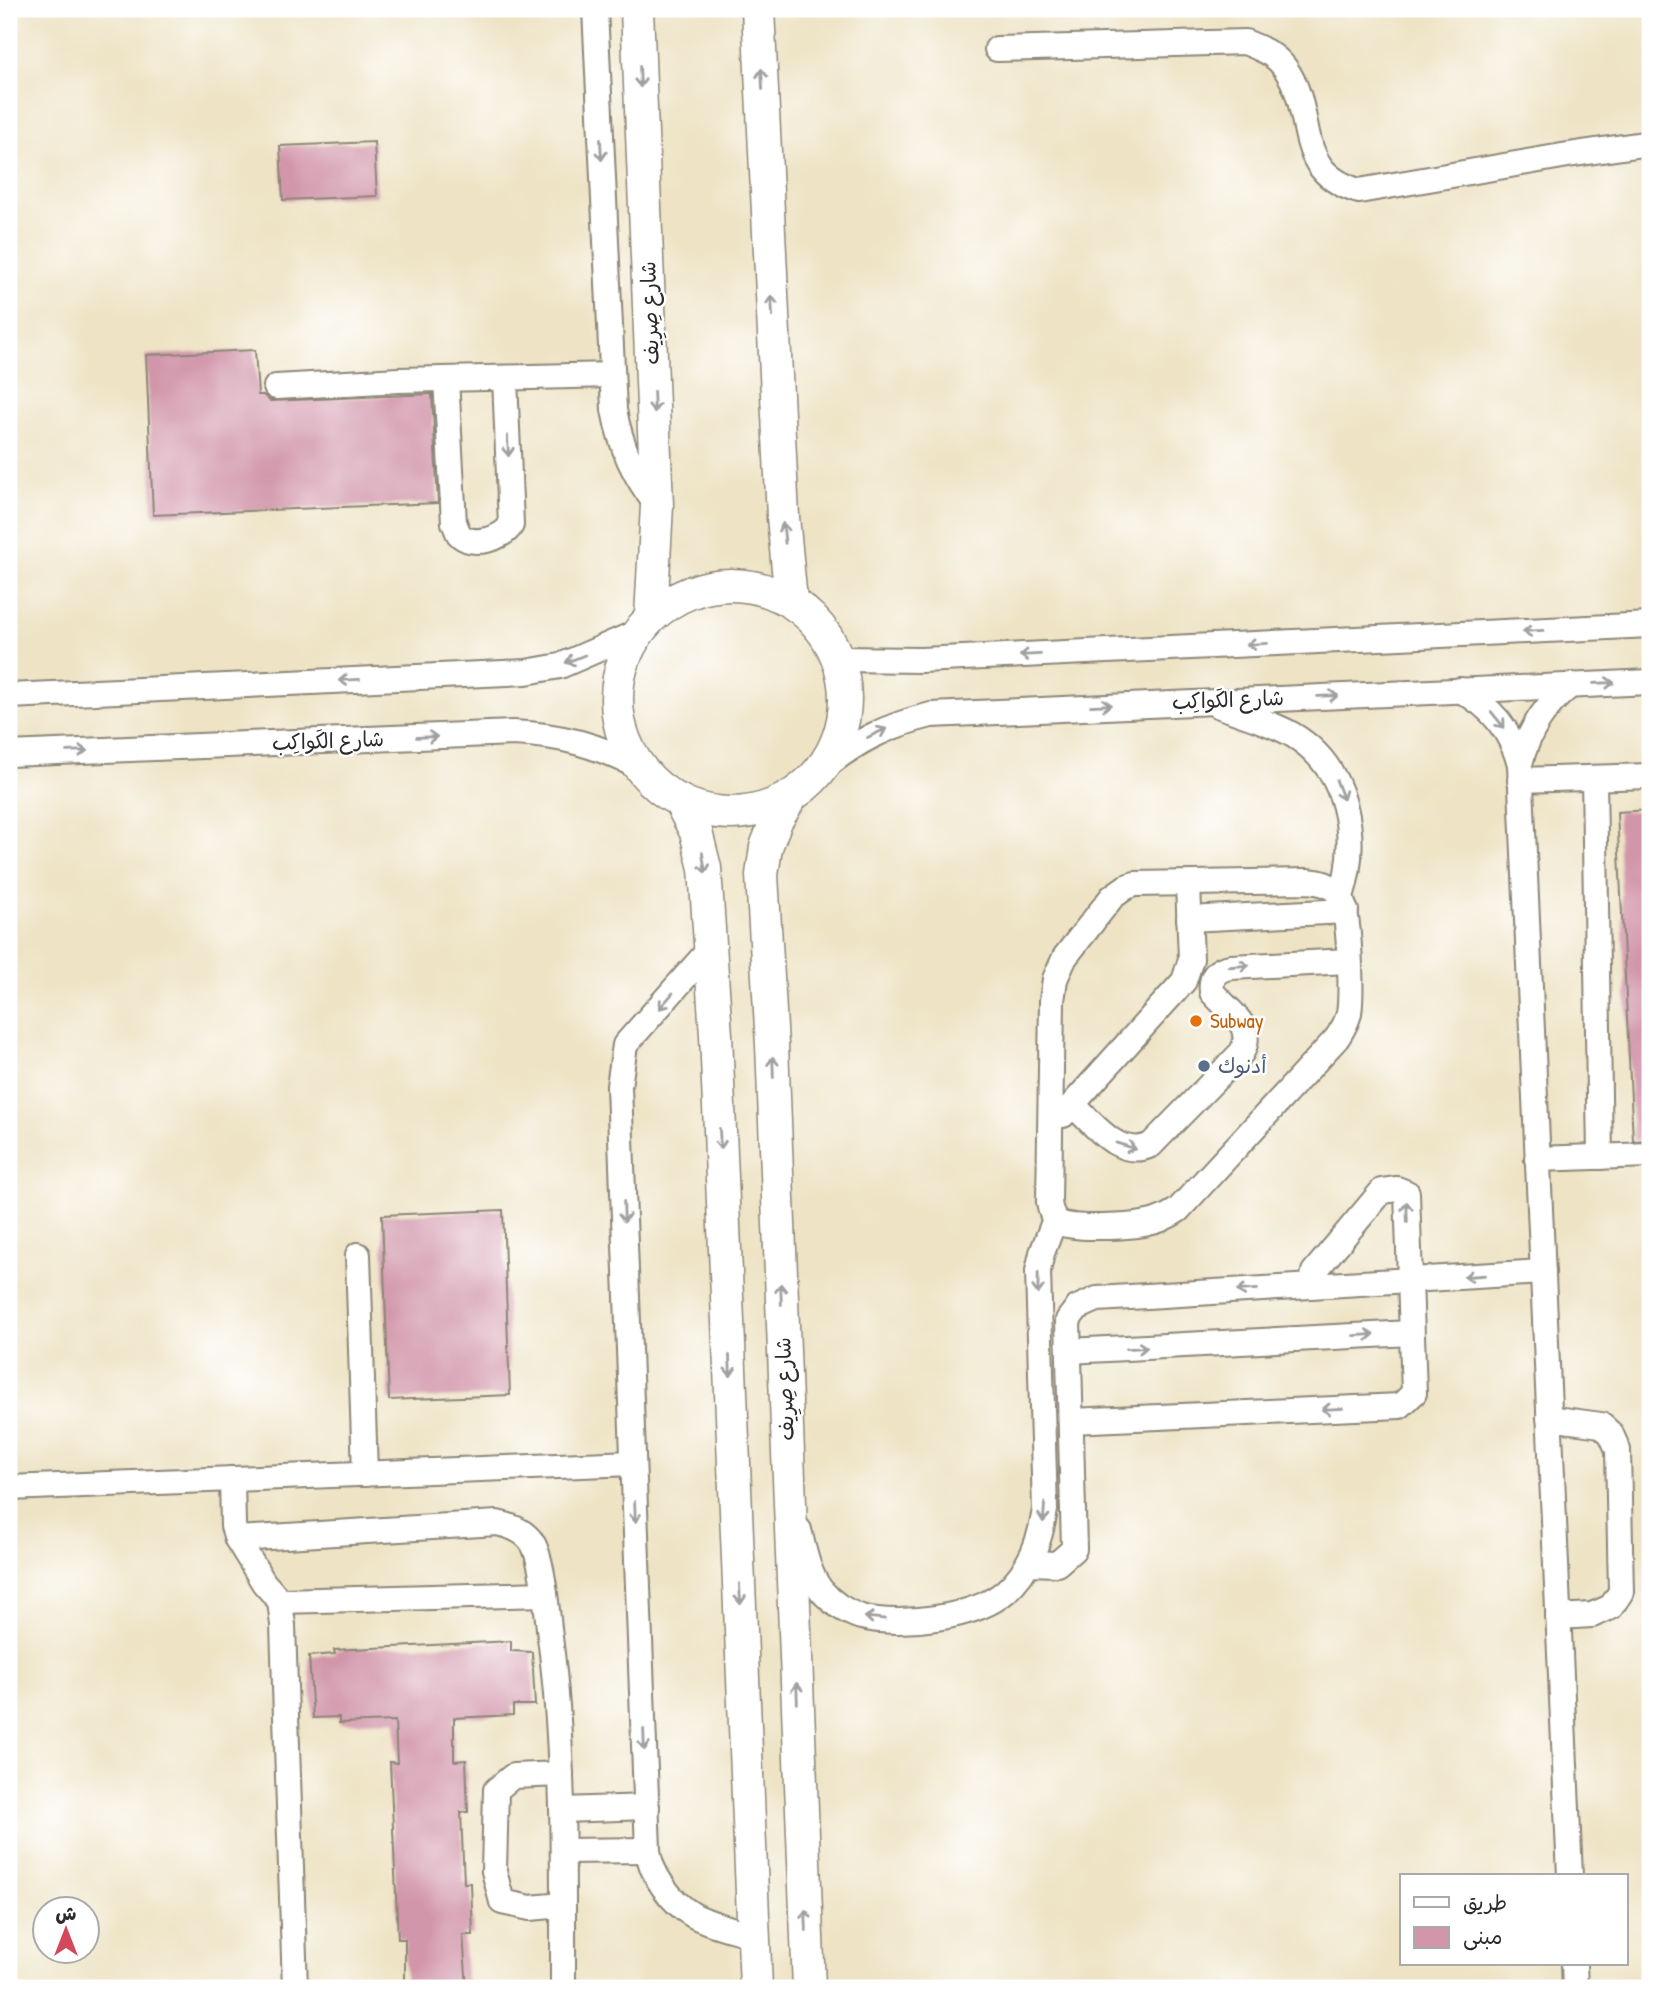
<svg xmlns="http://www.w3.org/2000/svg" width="1659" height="1997" font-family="'Patrick Hand','Playpen Sans Arabic',sans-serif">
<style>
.building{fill:#d296aa}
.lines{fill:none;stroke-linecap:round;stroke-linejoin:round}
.minor-casing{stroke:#8c8778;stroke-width:28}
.major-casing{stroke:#8c8778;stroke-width:35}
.minor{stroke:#fff;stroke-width:24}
.major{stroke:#fff;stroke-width:32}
.oneway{stroke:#a0a0a0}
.food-dot{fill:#e8710a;stroke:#fff;stroke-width:2.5}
.service-dot{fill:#5c6f8a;stroke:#fff;stroke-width:2.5}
.labels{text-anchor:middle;stroke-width:5;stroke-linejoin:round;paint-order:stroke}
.street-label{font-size:21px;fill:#2b2b2b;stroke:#fff}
.food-label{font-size:21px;fill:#c56008;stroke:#fff;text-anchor:start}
.service-label{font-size:21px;fill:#4e5e75;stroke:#fff;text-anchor:start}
</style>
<rect width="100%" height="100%" fill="#fff"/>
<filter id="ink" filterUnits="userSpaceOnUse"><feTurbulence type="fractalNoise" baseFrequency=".0143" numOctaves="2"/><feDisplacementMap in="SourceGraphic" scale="14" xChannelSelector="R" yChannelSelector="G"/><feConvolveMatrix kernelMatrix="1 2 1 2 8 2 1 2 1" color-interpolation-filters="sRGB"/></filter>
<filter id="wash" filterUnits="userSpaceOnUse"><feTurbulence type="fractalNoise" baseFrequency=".00686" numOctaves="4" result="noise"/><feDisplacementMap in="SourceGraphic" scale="28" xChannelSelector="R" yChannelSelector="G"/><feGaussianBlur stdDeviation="1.57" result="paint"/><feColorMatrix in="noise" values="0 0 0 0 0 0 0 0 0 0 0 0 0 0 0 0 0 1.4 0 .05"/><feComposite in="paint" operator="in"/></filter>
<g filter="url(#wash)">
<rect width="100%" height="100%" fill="#eee3c5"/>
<g id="blocks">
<g class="building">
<polygon points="374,142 377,196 283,200 280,146"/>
<polygon points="255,350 258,395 263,395 270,401 432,394 438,503 153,515 146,355"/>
<polygon points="1650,810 1650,1140 1633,1141 1617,812"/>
<polygon points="503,1210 510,1395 389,1400 382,1215"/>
<polygon points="511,1641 511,1651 532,1652 535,1705 513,1705 513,1715 454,1718 454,1761 466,1760 468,1812 461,1812 464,1883 471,1883 473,1935 463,1935 467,1988 405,1988 405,1939 398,1939 390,1762 397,1763 395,1721 339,1723 339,1717 313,1718 309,1656 335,1654 334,1650"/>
</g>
</g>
</g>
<g filter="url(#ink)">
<use href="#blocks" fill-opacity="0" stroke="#8c8778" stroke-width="2"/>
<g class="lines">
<defs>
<g id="minor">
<path d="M595 9 614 410C621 447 634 476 657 505"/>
<path d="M997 49 1245 42C1260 48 1275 54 1285 68 1318 114 1290 171 1359 191L1568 155 1650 143"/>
<path d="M446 379 454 523C456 526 457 531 459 534 471 548 503 539 511 525L505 378"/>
<polyline points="276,387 399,380 612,375"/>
<polyline points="839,659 921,660 1650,625"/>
<path d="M1460 690C1492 707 1510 730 1520 764L1570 1876"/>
<polyline points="9,696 526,672 560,666 638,632"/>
<path d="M1217 705C1241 714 1271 722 1293 735 1348 768 1360 838 1341 897"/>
<path d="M9 754 513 733C560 735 599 745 640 768"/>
<path d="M1520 764C1528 731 1544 706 1571 685"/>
<path d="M820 771C856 741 886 726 931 715L1650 682"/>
<polyline points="1594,778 1600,1157"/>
<polyline points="1520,780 1650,776"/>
<path d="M1307 881C1320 882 1332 884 1340 896 1350 910 1352 995 1349 1013 1347 1023 1342 1030 1337 1038L1178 1210C1169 1216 1159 1221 1148 1223 1131 1227 1071 1230 1058 1222 1052 1217 1050 1210 1049 1202L1052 1001 1055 979 1065 957 1112 897 1126 887 1135 884Z"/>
<polyline points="1189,919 1346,911"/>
<path d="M710 949 625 1045 619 1086 648 1850C650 1874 672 1903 693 1915 711 1925 736 1930 755 1936"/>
<path d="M1073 1105C1094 1124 1119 1160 1151 1145L1242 1052C1256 1025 1227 1010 1212 992 1210 977 1216 969 1231 967L1348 961"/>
<polyline points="1063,1115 1184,981 1191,959 1188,884"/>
<polyline points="1537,1159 1650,1155"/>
<polyline points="358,1255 365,1474"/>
<polyline points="1069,1351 1411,1333"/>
<polyline points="1549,1418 1601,1425 1611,1434 1618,1450 1621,1592 1611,1607 1592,1615 1558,1617"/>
<polyline points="1071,1421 1400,1406 1414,1393 1407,1193 1397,1189 1382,1191 1314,1272 1311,1286"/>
<polyline points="232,1479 233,1526 237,1539 264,1583 280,1601 283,1625 295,1988"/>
<polyline points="9,1488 633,1463"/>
<path d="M799 1530C804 1550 808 1573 821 1590 831 1602 846 1612 861 1617 900 1627 976 1618 1006 1591 1030 1569 1040 1541 1045 1510L1038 1271 1042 1253 1055 1219"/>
<path d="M237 1539 497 1523C512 1526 529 1533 535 1548 544 1570 547 1613 550 1637 565 1754 563 1871 563 1988"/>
<polyline points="1028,1563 1057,1564 1074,1549 1068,1320 1077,1308 1097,1299 1543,1272"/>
<polyline points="280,1601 545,1594"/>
<polyline points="561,1774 513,1776 496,1790 494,1871 502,1902 530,1908 563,1905"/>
<polyline points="563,1810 647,1807"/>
<polyline points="563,1851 648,1850"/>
<polyline points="1574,1964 1575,1988"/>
</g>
<g id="major">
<polyline points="637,9 657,505 651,617"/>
<polyline points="758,9 783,517 791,601"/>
<circle cx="731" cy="699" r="114"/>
<polyline points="791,797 776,821 766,847 762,875 772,1045 809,1988"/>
<polyline points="679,800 696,832 705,868 716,1035 756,1988"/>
</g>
</defs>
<use href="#minor" class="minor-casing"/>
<use href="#major" class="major-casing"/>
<use href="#minor" class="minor"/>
<use href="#major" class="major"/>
</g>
<defs><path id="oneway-shaft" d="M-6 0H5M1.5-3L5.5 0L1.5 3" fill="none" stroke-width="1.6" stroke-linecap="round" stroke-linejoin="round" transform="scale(1.75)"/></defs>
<g class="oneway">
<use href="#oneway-shaft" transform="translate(640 77) rotate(88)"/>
<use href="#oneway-shaft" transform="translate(762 79) rotate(-93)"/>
<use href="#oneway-shaft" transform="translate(601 150) rotate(87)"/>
<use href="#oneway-shaft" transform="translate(772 306) rotate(-93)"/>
<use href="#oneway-shaft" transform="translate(654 402) rotate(88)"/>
<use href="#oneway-shaft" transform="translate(508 446) rotate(87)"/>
<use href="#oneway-shaft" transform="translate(784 533) rotate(-96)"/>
<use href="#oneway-shaft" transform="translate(1533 631) rotate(177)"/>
<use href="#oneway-shaft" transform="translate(1257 644) rotate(177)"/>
<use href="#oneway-shaft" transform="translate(1030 655) rotate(177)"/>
<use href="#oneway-shaft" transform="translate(575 659) rotate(158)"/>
<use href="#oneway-shaft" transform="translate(349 680) rotate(177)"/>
<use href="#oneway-shaft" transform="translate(1604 683) rotate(-2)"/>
<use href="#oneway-shaft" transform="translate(1328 696) rotate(-2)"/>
<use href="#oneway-shaft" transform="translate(1101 705) rotate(-3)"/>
<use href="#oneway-shaft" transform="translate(1498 720) rotate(51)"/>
<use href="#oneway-shaft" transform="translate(877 733) rotate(-25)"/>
<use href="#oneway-shaft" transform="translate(427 737) rotate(-2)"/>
<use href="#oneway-shaft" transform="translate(77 751) rotate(-2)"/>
<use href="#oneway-shaft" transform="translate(1340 790) rotate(69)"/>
<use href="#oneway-shaft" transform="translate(704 863) rotate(81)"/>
<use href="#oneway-shaft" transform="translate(1239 966) rotate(-4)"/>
<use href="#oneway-shaft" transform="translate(666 1001) rotate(131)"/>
<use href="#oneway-shaft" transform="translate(773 1067) rotate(-92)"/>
<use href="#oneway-shaft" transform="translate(720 1139) rotate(87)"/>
<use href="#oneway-shaft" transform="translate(1126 1146) rotate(17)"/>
<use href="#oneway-shaft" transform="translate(624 1212) rotate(88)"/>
<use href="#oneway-shaft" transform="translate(1407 1212) rotate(-92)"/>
<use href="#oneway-shaft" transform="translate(1474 1276) rotate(176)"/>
<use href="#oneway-shaft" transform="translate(1038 1284) rotate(91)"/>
<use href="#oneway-shaft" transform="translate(1247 1290) rotate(177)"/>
<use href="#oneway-shaft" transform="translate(781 1294) rotate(-92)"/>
<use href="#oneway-shaft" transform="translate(1364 1335) rotate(-3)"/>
<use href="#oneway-shaft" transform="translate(1137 1348) rotate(-3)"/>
<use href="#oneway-shaft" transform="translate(730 1366) rotate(87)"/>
<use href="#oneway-shaft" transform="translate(1332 1409) rotate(177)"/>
<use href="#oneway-shaft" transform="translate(635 1512) rotate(88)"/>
<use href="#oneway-shaft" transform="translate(1044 1512) rotate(94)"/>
<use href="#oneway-shaft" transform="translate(740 1594) rotate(87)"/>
<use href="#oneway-shaft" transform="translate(875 1618) rotate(-174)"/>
<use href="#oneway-shaft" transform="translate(797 1693) rotate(-92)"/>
<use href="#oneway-shaft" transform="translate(644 1740) rotate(88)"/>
<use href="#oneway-shaft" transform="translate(806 1920) rotate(-92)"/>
</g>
</g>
<circle class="food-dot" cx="1196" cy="1021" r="7"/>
<circle class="service-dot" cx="1204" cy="1066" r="7"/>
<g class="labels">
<g class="street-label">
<text transform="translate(650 313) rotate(-92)" y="7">شارع صِرِيف</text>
<text transform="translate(1228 700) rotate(-2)" y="7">شارع الكَواكِب</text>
<text transform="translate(328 741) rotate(-2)" y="7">شارع الكَواكِب</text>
<text transform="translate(785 1389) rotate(-92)" y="7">شارع صِرِيف</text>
</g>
<g class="food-label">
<text x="1210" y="1028">Subway</text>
</g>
<g class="service-label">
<text x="1218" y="1073">أدنوك</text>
</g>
</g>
<rect width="1659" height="1997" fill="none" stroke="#fff" stroke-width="35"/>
<rect x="1400" y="1874" width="228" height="91" fill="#ffffff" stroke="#aaaaaa" stroke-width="2"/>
<rect x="1414" y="1897" width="35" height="10" fill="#ffffff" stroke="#aaaaaa" stroke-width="2"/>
<text x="1463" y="1910" font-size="21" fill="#2b2b2b">طريق</text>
<rect x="1414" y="1927" width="35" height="21" fill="#d296aa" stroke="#aaaaaa" stroke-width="2"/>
<text x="1463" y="1944" font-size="21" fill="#2b2b2b">مبنى</text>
<g transform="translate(66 1930)"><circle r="33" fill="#ffffff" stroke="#aaaaaa" stroke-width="2"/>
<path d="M0-5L12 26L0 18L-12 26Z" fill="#d1495b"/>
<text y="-10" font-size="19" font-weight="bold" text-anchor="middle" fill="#2b2b2b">ش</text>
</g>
</svg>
